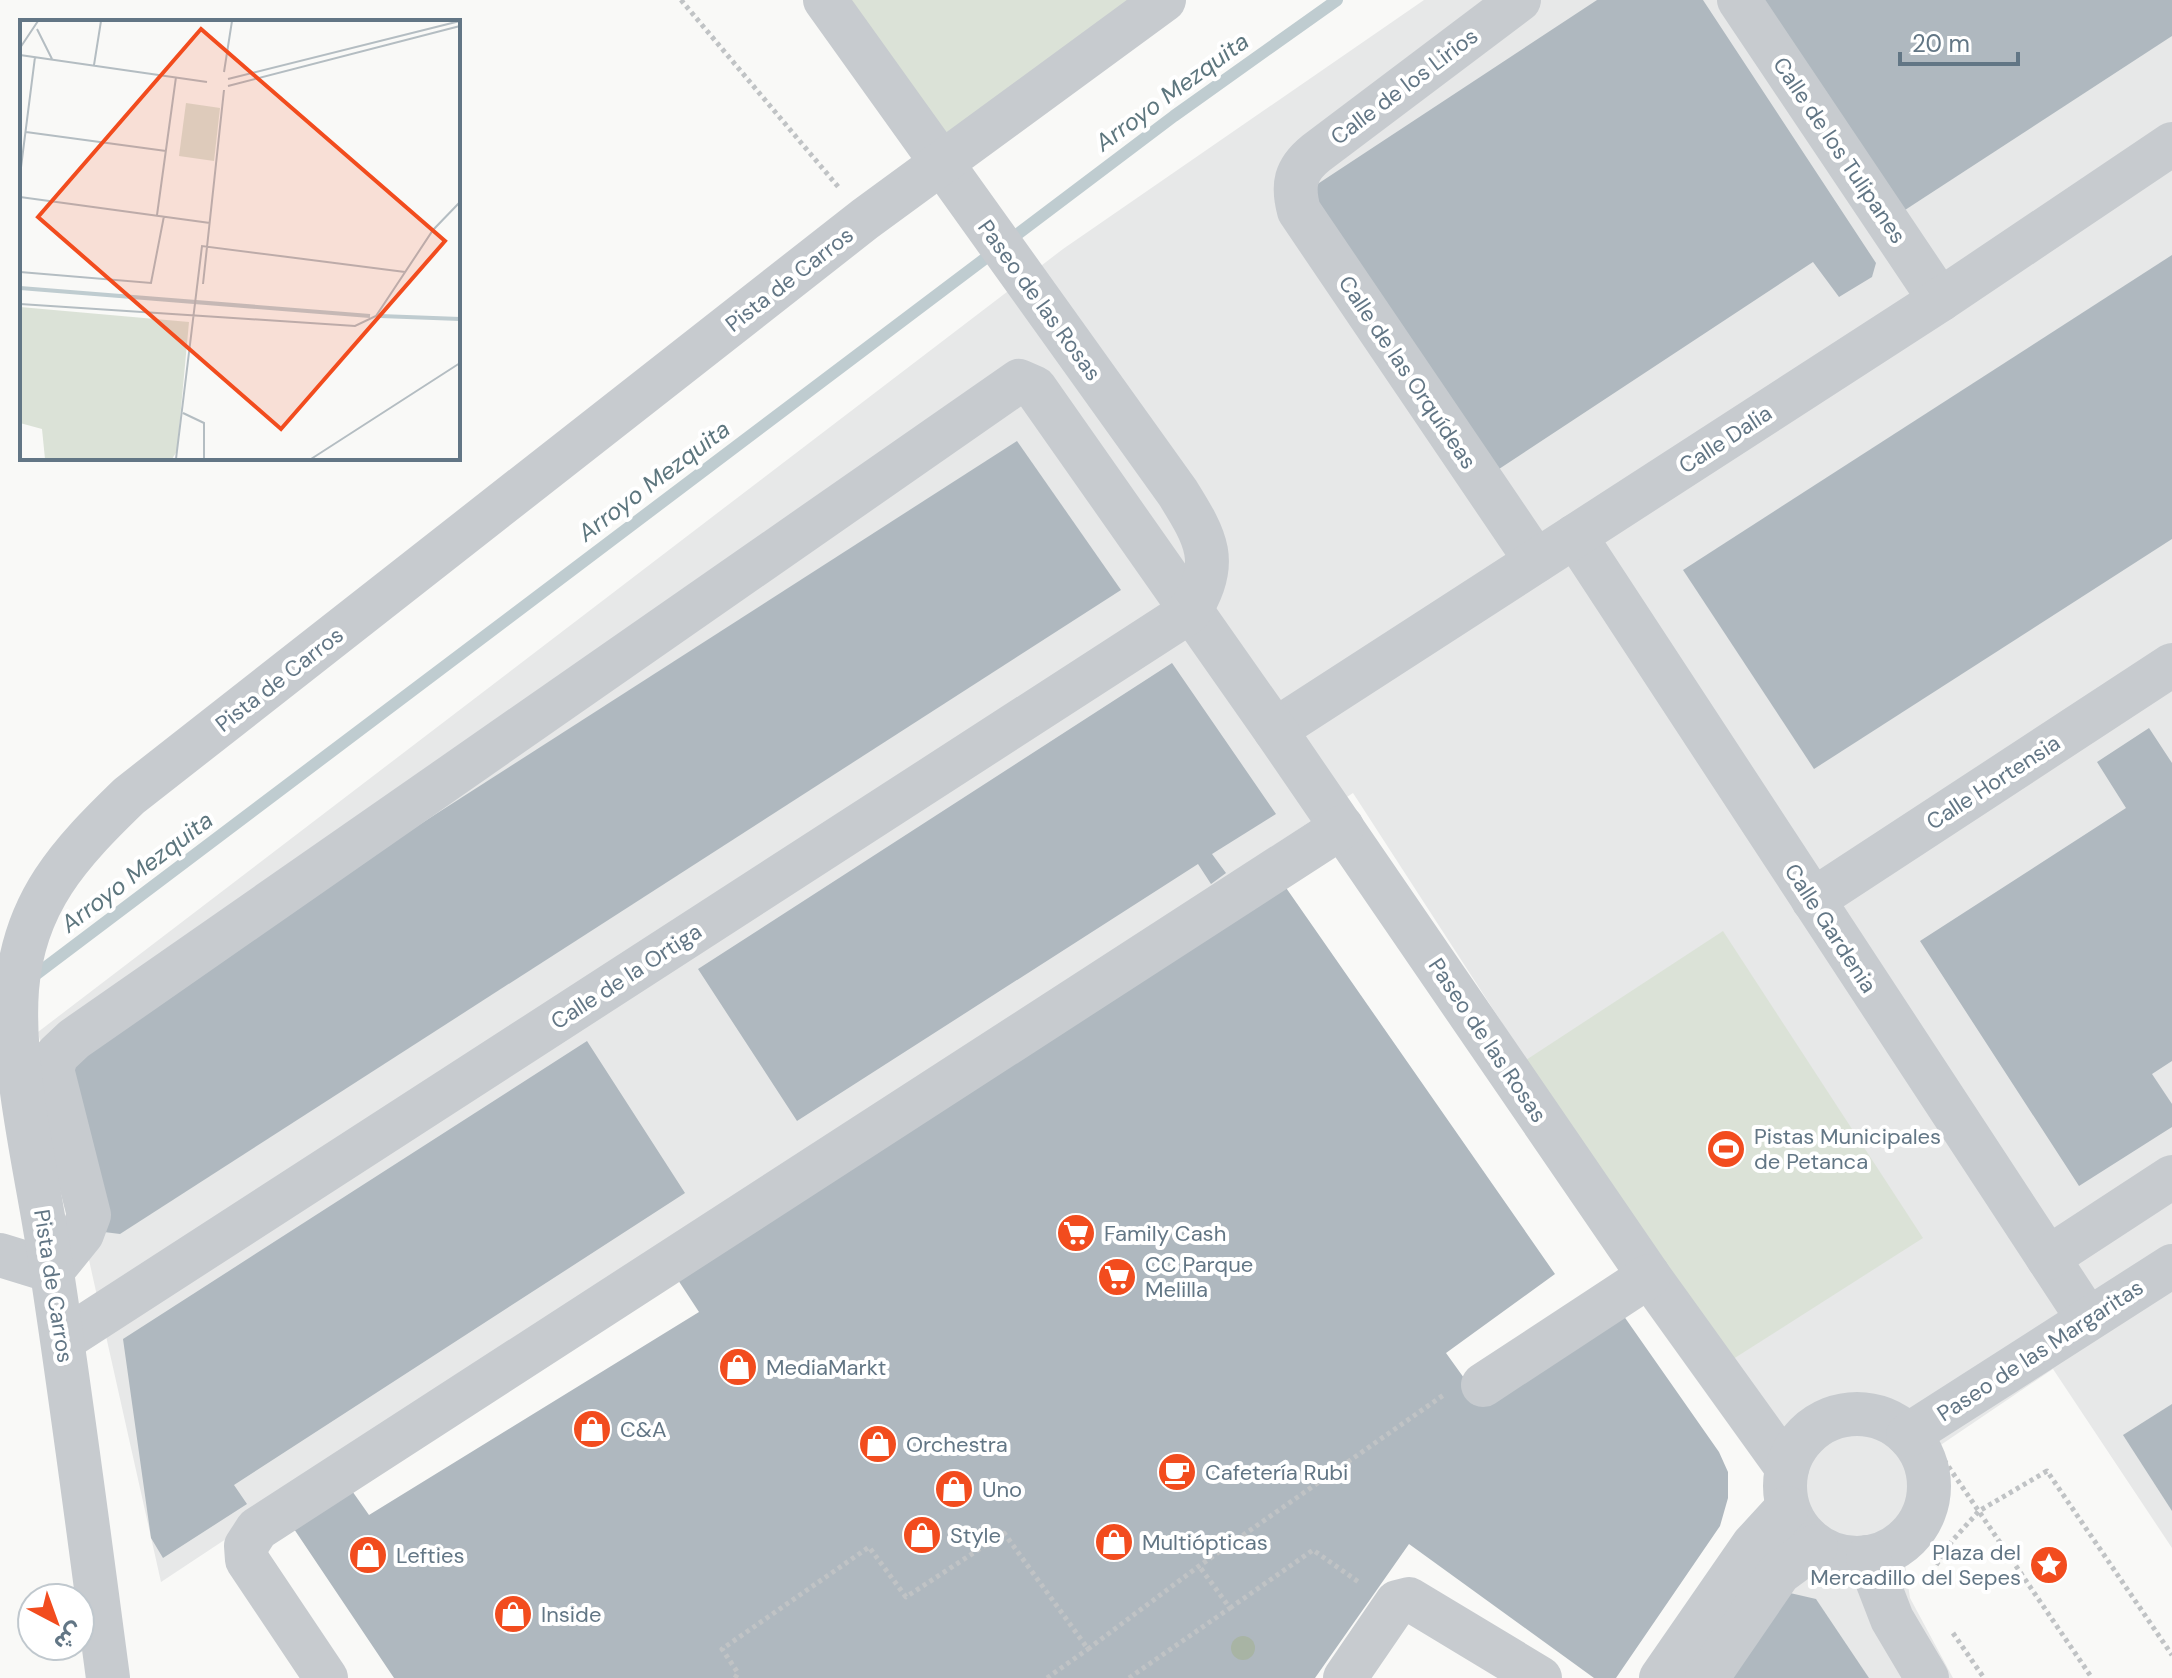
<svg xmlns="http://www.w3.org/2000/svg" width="2172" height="1678" font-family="'DM Sans','Noto Sans Arabic',sans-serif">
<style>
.built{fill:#e7e8e8}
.green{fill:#dbe2d7}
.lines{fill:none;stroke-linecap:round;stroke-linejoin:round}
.stream{stroke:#bfccd0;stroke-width:12}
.building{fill:#afb8bf}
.path{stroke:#c0c3c5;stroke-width:5;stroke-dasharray:4 4;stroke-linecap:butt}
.minor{stroke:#c7cbcf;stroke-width:44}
.tree{fill:#a8b4a4}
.labels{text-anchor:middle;stroke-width:8;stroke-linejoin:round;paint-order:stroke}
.street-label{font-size:22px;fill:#627685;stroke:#fff}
.poi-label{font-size:22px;fill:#627685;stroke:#fff;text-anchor:start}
.water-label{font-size:24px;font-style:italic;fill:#5d767e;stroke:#fff}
.inset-river{fill:none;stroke:#bfccd0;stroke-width:4}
.inset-road{fill:none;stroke:#b4bdc2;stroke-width:2}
.view{fill:#f24c1e;fill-opacity:0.15;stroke:#f24c1e;stroke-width:4}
.inset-edge{fill:none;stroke:#627685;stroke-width:4}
</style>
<rect width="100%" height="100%" fill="#f9f9f7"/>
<polygon class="built" points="1424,0 2172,0 2172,1548 2053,1369 1920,1459 1924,1500 1905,1564 1910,1598 1953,1678 1717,1678 1796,1460 1526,1060 1353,793 161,1582 38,1032 1063,249"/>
<g class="green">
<polygon points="841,0 1135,0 939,138"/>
<polygon points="1723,931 1923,1238 1730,1361 1526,1060"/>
</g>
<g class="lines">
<polyline class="stream" points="30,979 1174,116 1337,0"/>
</g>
<g class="building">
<polygon points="1597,0 1703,0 1876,263 1872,277 1839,297 1813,262 1496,471 1310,189"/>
<polygon points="1764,0 2172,0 2172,36 1905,210"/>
<polygon points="2172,255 2172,539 1814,769 1683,570"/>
<polygon points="1017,441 1121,590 120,1234 104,1232 70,1049"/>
<polygon points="1172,663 1276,814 1212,854 1226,873 1211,884 1198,864 797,1121 698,969"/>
<polygon points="2149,728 2172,763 2172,1061 2152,1074 2172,1104 2172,1127 2079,1186 1920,941 2126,808 2097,762"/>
<polygon points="1282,882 1555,1274 1446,1353 1482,1403 1621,1312 1719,1452 1728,1472 1728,1498 1720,1526 1616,1678 1594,1678 1409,1544 1315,1678 394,1678 292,1526 350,1488 369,1515 699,1312 678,1280"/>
<polygon points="587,1041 685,1193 234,1485 247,1504 163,1558 151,1538 123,1339"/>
<polygon points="2172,1404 2172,1511 2123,1435"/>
<polygon points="1790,1593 1816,1599 1869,1678 1730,1678"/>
</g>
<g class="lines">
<g class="path">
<polyline points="681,0 840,189"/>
<polyline points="1944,1460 2092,1678"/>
<polyline points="1923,1585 1952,1541 1979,1511 2047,1471 2172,1655"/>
<polyline points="1230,1608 1313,1550 1360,1583"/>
<polyline points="1953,1633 1984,1678"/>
<polyline points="735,1678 738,1673 722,1649 869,1547 906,1597 1004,1533 1088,1649 1199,1566 1445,1394"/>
<polyline points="1047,1678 1088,1649"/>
<polyline points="1129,1678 1230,1608 1199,1566"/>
</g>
<g class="minor">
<path d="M1519 0 1316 153C1295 170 1292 185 1299 211L1536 561"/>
<polyline points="1739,0 1940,300"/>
<polyline points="1575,536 2088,1319"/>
<polyline points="1275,730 1940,300 2172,144"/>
<polyline points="1813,900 2172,665"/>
<polyline points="0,1255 52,1271 82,1234 89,1215 52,1069 57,1055 74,1039 1019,381 1035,388 1275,730 1649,1276 1787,1468"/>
<polyline points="2048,1258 2172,1177"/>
<path d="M63 1340 1189 612C1221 563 1206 538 1178 493L825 0"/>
<polyline points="1483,1385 1649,1276"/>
<circle cx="1857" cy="1486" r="72"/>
<polyline points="1908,1435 2172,1266"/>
<polyline points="1868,1557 1892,1619 1927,1678"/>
<path d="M108 1678C89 1536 71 1394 49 1253 37 1172 11 1070 17 989 24 902 70 853 129 796L865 219 1164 0"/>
<polyline points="326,1678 247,1560 246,1546 257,1529 1342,827"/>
<polyline points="1345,1678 1397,1602 1409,1599 1540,1678"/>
<polyline points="1661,1678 1753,1545 1787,1508"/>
<polyline points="1707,1678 1779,1573 1816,1546"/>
</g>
</g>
<circle class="tree" cx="1243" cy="1648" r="12"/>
<defs>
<symbol id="stadium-disc" viewBox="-11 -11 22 22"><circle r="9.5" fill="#f24c1e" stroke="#fff"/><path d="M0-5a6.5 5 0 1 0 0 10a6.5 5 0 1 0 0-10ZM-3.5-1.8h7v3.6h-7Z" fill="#fff"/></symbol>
<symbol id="supermarket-disc" viewBox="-11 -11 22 22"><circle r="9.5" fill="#f24c1e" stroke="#fff"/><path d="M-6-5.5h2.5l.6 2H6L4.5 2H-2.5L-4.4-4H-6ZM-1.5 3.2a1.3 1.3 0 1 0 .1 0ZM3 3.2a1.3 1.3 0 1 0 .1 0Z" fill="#fff"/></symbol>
<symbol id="shop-disc" viewBox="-11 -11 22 22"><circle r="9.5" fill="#f24c1e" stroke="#fff"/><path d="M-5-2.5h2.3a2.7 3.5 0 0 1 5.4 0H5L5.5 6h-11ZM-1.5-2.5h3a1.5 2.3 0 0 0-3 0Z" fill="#fff"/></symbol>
<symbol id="cafe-disc" viewBox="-11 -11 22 22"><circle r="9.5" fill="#f24c1e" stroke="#fff"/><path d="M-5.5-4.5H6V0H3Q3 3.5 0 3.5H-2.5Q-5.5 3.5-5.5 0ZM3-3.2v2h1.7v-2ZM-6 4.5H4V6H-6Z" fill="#fff"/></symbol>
<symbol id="sight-disc" viewBox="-11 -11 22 22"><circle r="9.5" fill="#f24c1e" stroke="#fff"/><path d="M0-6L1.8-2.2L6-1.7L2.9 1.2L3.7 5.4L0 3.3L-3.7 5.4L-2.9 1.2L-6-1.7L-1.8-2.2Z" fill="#fff"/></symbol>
</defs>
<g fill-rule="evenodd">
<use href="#stadium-disc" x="1704" y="1127" width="44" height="44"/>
<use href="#supermarket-disc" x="1054" y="1211" width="44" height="44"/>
<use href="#supermarket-disc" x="1095" y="1255" width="44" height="44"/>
<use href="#shop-disc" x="716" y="1345" width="44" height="44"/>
<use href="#shop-disc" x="570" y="1407" width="44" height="44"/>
<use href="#shop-disc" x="856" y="1422" width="44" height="44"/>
<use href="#cafe-disc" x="1155" y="1450" width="44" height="44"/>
<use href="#shop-disc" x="932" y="1467" width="44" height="44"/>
<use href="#shop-disc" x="900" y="1513" width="44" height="44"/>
<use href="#shop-disc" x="1092" y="1520" width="44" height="44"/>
<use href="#shop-disc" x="346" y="1533" width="44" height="44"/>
<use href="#sight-disc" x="2027" y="1543" width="44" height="44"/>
<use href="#shop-disc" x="491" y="1592" width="44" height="44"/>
</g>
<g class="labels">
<g class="street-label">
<text transform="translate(1404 86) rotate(-37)" y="8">Calle de los Lirios</text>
<text transform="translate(1840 150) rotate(56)" y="8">Calle de los Tulipanes</text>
<text transform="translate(789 279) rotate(-38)" y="8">Pista de Carros</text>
<text transform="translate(1040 300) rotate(54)" y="8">Paseo de las Rosas</text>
<text transform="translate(1408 372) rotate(56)" y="8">Calle de las Orquídeas</text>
<text transform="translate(1725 439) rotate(-33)" y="8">Calle Dalia</text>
<text transform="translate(279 679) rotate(-38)" y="8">Pista de Carros</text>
<text transform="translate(1993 782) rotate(-33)" y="8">Calle Hortensia</text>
<text transform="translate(1831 928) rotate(57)" y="8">Calle Gardenia</text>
<text transform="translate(626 976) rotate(-33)" y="8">Calle de la Ortiga</text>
<text transform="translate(1488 1040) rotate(56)" y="8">Paseo de las Rosas</text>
<text transform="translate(54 1286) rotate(81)" y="8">Pista de Carros</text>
<text transform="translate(2040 1350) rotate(-33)" y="8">Paseo de las Margaritas</text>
</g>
<g class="poi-label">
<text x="1754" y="1144">Pistas Municipales<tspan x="1754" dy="25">de Petanca</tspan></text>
<text x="1104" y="1241">Family Cash</text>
<text x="1145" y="1272">CC Parque<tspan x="1145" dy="25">Melilla</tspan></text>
<text x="766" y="1375">MediaMarkt</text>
<text x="620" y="1437">C&amp;A</text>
<text x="906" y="1452">Orchestra</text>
<text x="1205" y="1480">Cafetería Rubi</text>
<text x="982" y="1497">Uno</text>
<text x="950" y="1543">Style</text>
<text x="1142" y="1550">Multiópticas</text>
<text x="2021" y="1560" text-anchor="end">Plaza del<tspan x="2021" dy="25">Mercadillo del Sepes</tspan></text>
<text x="396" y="1563">Lefties</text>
<text x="541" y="1622">Inside</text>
</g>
<g class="water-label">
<text transform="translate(1172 92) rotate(-36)" y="8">Arroyo Mezquita</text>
<text transform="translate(654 481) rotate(-37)" y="8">Arroyo Mezquita</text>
<text transform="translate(137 872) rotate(-37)" y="8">Arroyo Mezquita</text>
</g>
</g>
<g transform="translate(20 20)">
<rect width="440" height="440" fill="#f9f9f7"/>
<path d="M166 83 200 88 194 141 159 136ZM0 287 169 302 157 431 152 439H25L22 409 0 403Z" fill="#dbe2d7"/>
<path class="inset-river" d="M0 268 350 296M360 296 440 299"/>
<path class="inset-road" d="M17 9 32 39M0 28 18 1M0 35 187 62M74 45 81 1M204 52 212 1M208 59 440 1M208 66 440 6M6 112 146 131M0 155 15 37M0 177 190 203M137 195 156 57M0 252 131 263 144 196M183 264 204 70M0 284 335 306 356 296 413 210 440 182M163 393 184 403V439M156 439 182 226 385 252M291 439 440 343"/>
<path class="view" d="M181 9 425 221 261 409 18 197Z"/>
<rect width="440" height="440" class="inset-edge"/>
</g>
<g transform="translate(56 1622) rotate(139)"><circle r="38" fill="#ffffff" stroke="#c0c8ce" stroke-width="2"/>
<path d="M0-6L14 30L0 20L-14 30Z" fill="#f24c1e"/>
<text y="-12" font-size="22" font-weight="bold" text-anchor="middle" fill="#627685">ش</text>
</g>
<path d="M1900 52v12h118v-12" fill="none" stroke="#627685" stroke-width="4"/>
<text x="1912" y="52" font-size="24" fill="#627685" stroke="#ffffff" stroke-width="6" paint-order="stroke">20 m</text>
</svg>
